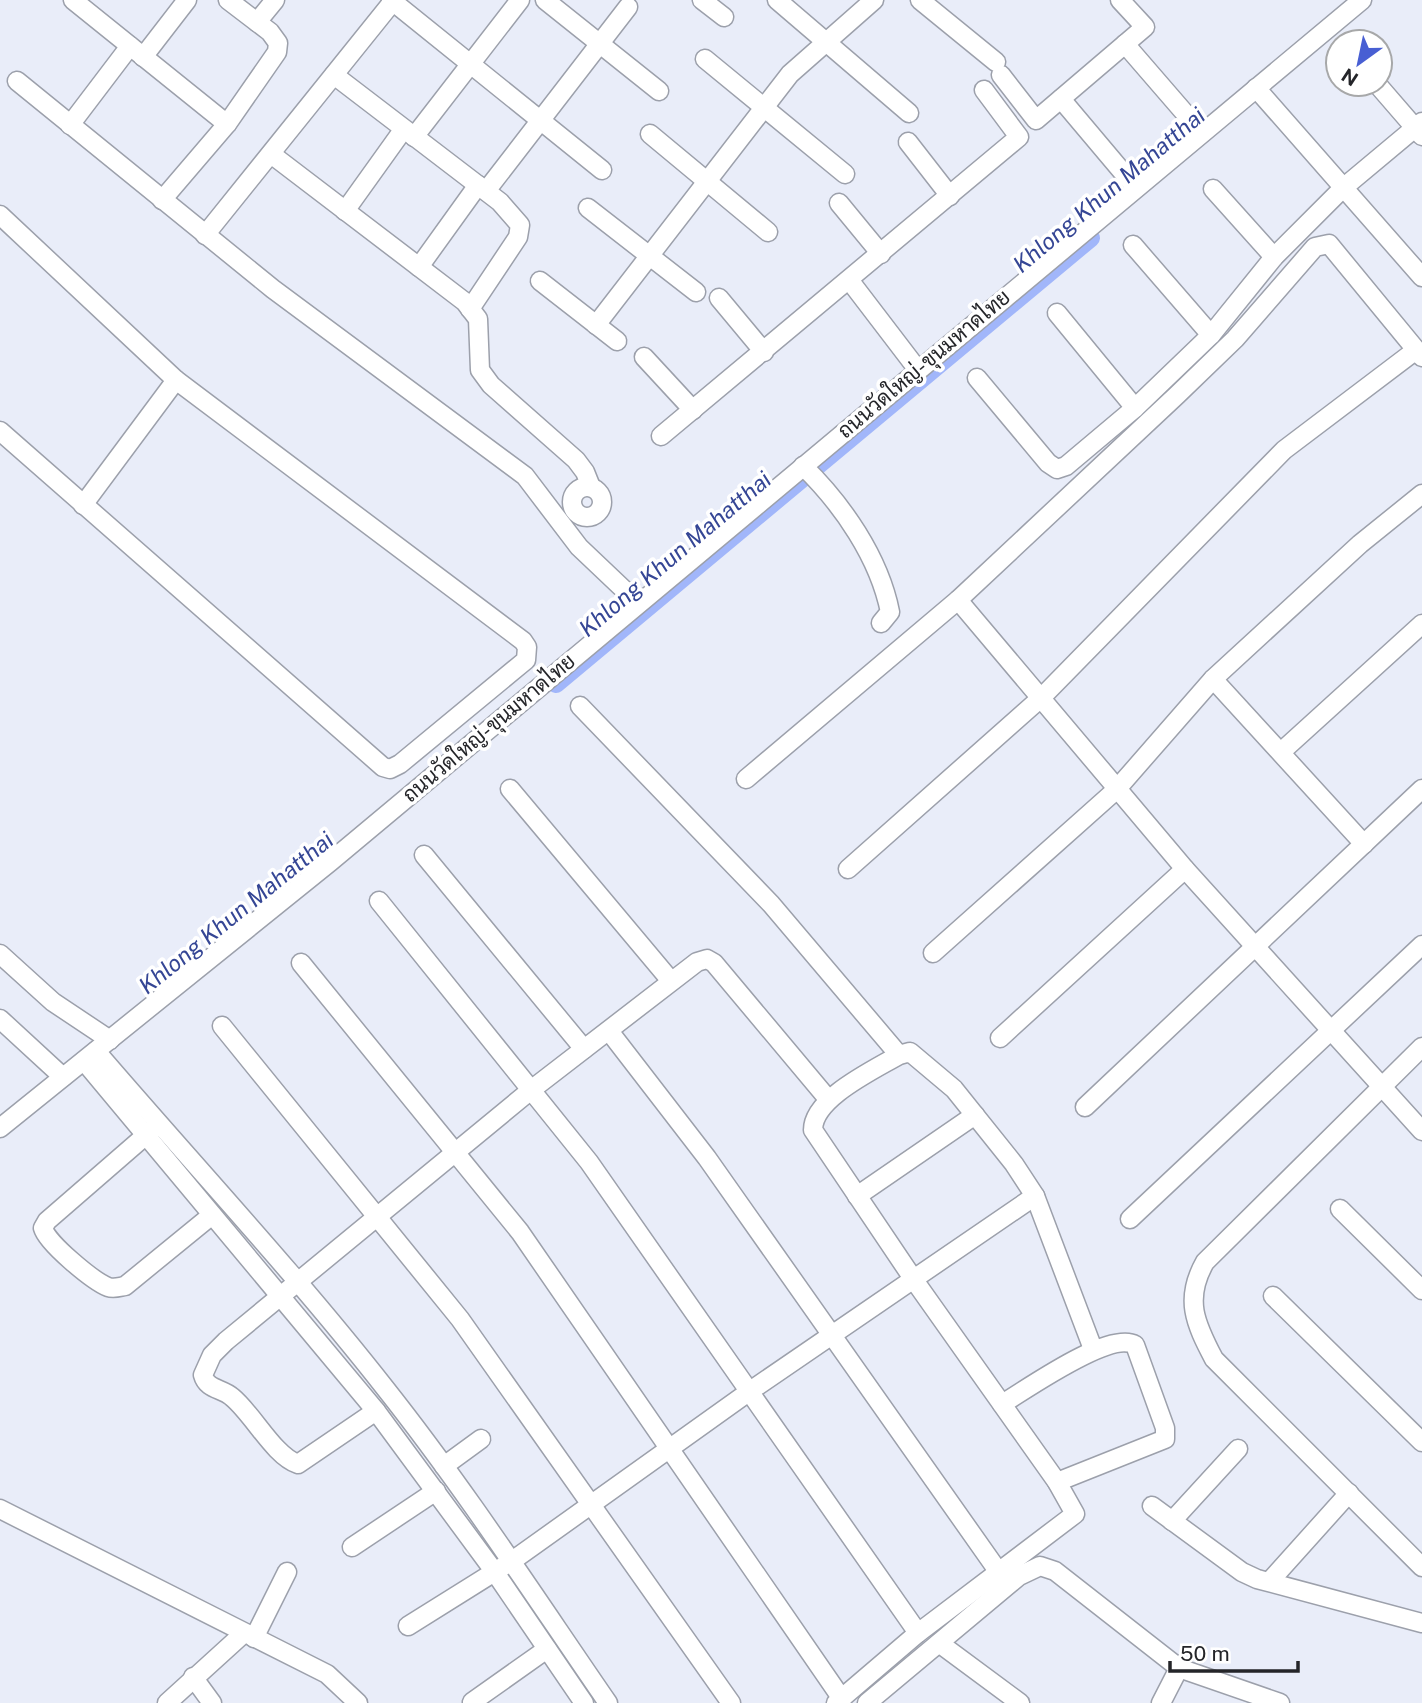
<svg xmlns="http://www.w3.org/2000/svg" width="1422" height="1703" font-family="'Public Sans',Sarabun,sans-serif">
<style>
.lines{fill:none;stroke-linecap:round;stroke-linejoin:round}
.canal{stroke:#a1b6fa;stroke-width:18}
.minor-casing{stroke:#9ca0ab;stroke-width:21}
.minor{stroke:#fff;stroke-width:18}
.labels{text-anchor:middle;stroke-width:7;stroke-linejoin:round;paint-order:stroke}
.street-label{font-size:21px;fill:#242529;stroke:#fff}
.water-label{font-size:23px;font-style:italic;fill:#354695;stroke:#fff}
</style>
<rect width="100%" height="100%" fill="#e9edf9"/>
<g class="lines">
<polyline class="canal" points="556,684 1091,238"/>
<defs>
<g id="minor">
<polyline points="73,0 227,124"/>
<polyline points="391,0 602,170"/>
<polyline points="545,0 659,91"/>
<polyline points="702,0 724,17"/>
<polyline points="777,0 909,113"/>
<polyline points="920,0 996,62"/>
<polyline points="257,22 275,0"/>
<polyline points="1125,44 1202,133"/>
<polyline points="143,57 187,0"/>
<polyline points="705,59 845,174"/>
<polyline points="334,75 500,202 520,225 518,237 470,309"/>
<polyline points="1001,75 1036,120 1145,27 1120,0"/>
<polyline points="17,81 273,289 525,476 579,547 638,603"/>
<polyline points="1377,84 1422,136"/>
<polyline points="1256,88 1422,277"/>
<polyline points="1061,99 1136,188"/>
<polyline points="70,125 130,46"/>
<polyline points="650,134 768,232"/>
<polyline points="414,137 520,0"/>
<polyline points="908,142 950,196"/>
<polyline points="271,154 465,302 478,319 480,370 491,385 576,460 585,472 591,487"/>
<polyline points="1213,189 1274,257"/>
<polyline points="486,191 628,7"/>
<polyline points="162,200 227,124 277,52 278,43 270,32 228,0"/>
<polyline points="839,203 881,254"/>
<polyline points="588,208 696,292"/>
<polyline points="345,211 403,130"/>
<polyline points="0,215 176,380 523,641 527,647 526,660 400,764 390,769 383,767 0,431"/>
<polyline points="205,235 394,0"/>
<polyline points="1133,245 1211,335"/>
<polyline points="419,267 478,185"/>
<polyline points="540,281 617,341"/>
<polyline points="850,281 918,370"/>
<polyline points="719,298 764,352"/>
<polyline points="1057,313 1135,408"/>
<polyline points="596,325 790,74 874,0"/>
<polyline points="644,357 693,410"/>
<polyline points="977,378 1048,463 1057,469 1066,466 1135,408 1211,335 1274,257 1343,188 1422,122"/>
<polyline points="661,436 1019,137 984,90"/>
<path d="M803 466C842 504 879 557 890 612L881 623"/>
<circle cx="587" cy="502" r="15"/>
<polyline points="83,505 176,380"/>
<polyline points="958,600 1185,869 1422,1131"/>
<polyline points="1213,679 1364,844"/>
<polyline points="580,706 771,904 899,1055"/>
<polyline points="1281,752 1422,624"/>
<polyline points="746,779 958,600 1177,395 1235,339 1315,247 1329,244 1422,357"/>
<polyline points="510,789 671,981"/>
<polyline points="424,855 584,1049"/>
<polyline points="848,869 1042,697 1284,450 1416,350"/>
<polyline points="379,901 589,1162 918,1633"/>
<polyline points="933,953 1116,790 1213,679 1360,544 1422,494"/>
<polyline points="0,954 53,1002 110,1040"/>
<polyline points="301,963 520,1232 842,1699"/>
<polyline points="0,1019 63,1077"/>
<polyline points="222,1026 460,1319 731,1703"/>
<polyline points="609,1031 707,1158 998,1571"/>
<polyline points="1000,1038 1185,869"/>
<path d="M1422 1047 1205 1262C1184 1299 1195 1323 1214 1359L1422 1567"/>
<path d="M96 1051C192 1163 294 1272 385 1388 465 1489 535 1597 608 1703"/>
<polyline points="84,1061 376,1411 494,1571 584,1703"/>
<polyline points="1085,1107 1422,789"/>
<polyline points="0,1128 330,862 1362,0"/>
<path d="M153 1129 47 1221 43 1228C47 1243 93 1281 108 1287 114 1289 119 1287 125 1286L212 1215"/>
<polyline points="857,1196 975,1115"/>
<polyline points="1340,1209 1422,1290"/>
<polyline points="1130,1219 1422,945"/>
<polyline points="1273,1296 1422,1442"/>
<path d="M1002 1404C1027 1389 1110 1330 1135 1345L1165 1428V1439L1057 1482"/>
<path d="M376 1411 298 1464C274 1456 253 1414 232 1397 222 1388 207 1390 203 1375L212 1355 226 1341 531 1090 697 962 707 959 714 963 828 1099"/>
<polyline points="444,1466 481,1439"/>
<polyline points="1152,1506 1242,1572 1257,1579 1422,1623"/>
<polyline points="0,1509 327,1674 358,1703"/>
<polyline points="1172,1521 1238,1449"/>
<polyline points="352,1547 436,1491"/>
<polyline points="1270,1581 1349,1493"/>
<polyline points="408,1626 512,1561 750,1391 1035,1196"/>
<polyline points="254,1638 287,1572"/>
<polyline points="939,1643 1020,1703"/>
<polyline points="193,1677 212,1703"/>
<polyline points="472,1702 547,1649"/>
<polyline points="167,1703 244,1633"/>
<path d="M836 1703 918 1633 1075 1514 1057 1482 914 1280 813 1130C813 1098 874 1070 899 1055L910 1052 954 1089 1014 1164 1035 1196 1093 1349"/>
<polyline points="867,1703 1019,1576 1040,1566 1055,1571 1179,1668 1280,1703"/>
<polyline points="1161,1703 1179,1668"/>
</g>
</defs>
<use href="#minor" class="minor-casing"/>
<use href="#minor" class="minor"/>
</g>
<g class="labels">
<g class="street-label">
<text transform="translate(924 364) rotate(-40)" y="7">ถนนวัดใหญ่-ขุนมหาดไทย</text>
<text transform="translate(489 728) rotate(-40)" y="7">ถนนวัดใหญ่-ขุนมหาดไทย</text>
</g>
<g class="water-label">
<text transform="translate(1109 190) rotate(-40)" y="8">Khlong Khun Mahatthai</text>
<text transform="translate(675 554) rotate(-40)" y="8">Khlong Khun Mahatthai</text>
<text transform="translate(236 913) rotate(-39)" y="8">Khlong Khun Mahatthai</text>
</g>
</g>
<g transform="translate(1359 63) rotate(213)"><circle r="33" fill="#ffffff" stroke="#a7a8a9" stroke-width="2"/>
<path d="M0-5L12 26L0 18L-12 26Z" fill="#485fd3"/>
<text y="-10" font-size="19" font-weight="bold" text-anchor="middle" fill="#242529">N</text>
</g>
<path d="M1170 1661v10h128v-10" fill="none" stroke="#242529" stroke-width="3.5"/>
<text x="1180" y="1661" font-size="21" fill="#242529" stroke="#ffffff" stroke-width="5" paint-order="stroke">50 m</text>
</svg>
